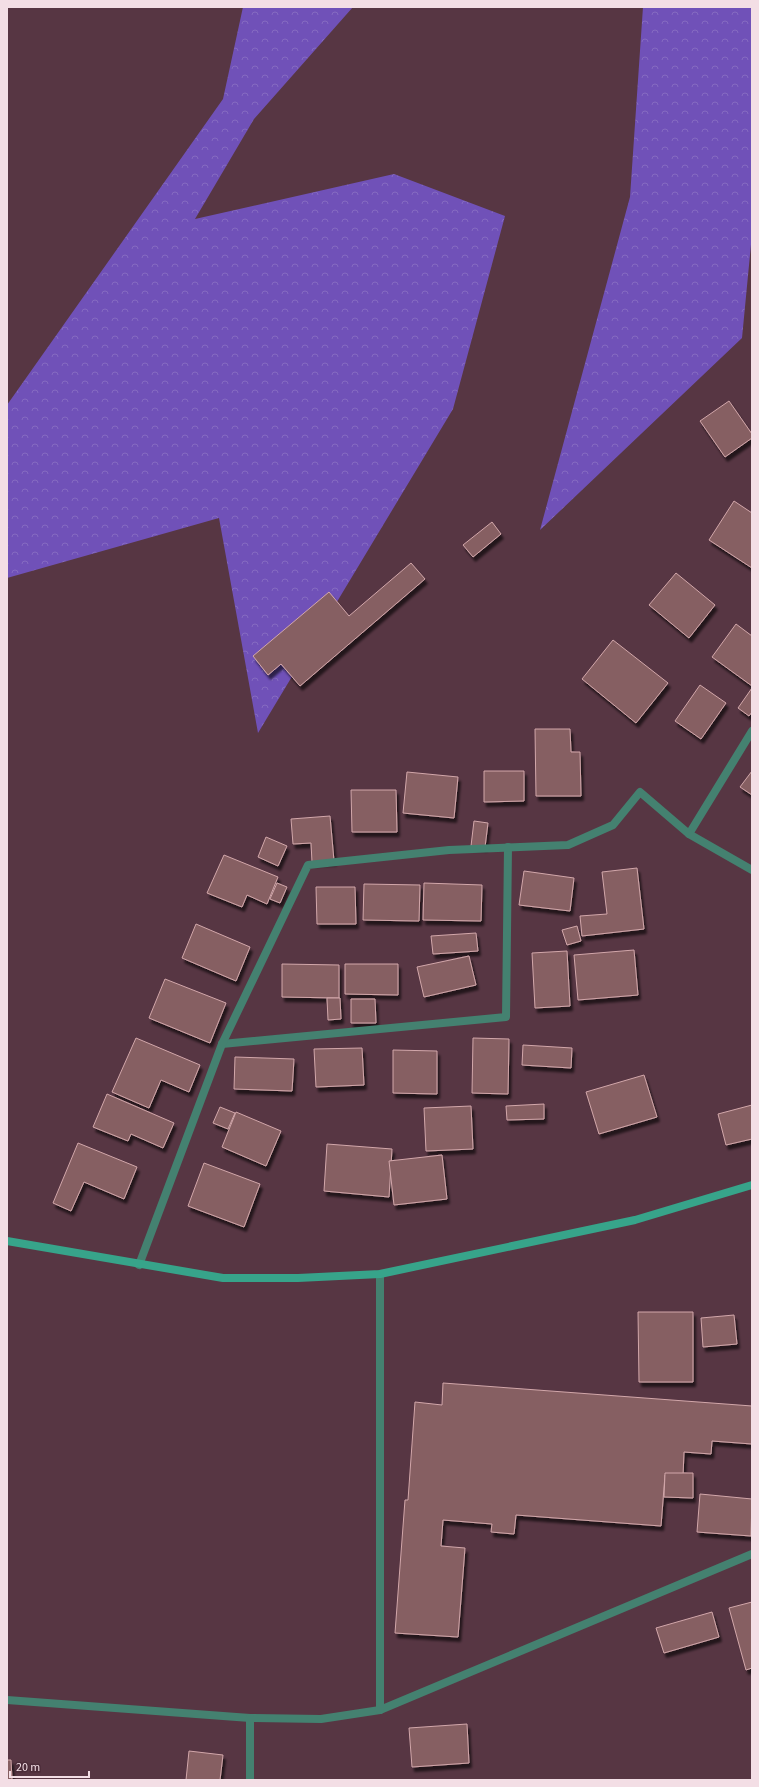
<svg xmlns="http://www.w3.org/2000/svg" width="759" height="1787" font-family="'Source Sans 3',sans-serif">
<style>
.forest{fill:url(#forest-crowns)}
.building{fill:#865f62;stroke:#d2a7aa;filter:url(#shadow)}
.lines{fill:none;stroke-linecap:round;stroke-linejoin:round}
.street{stroke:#448170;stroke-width:8}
.secondary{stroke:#37a48a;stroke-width:8}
</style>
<defs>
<pattern id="forest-crowns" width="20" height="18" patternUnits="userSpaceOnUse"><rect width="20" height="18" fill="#7051b8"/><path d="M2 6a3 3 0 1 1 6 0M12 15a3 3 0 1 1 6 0" fill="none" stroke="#856ac1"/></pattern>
<filter id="shadow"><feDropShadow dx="2.5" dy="4.5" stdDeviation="1" flood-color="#0009"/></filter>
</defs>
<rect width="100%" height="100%" fill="#573643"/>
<g class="forest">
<polygon points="243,7 353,7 254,119 195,219 394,174 505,216 453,409 258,733 219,518 7,578 7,405 223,99"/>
<polygon points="643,7 752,7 752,234 742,338 540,530 630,197"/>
</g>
<g class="building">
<polygon points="729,401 752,434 752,438 725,457 700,421"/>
<polygon points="734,501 752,513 752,568 709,540"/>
<polygon points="492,522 501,534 473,557 463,545"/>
<polygon points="411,563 425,579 300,686 281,664 268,675 253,656 329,592 349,616"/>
<polygon points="676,573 715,605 689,638 649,605"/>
<polygon points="736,624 752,636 752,686 712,657"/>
<polygon points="613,640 668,683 636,723 582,679"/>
<polygon points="700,685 726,703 701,739 675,721"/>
<polygon points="752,688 752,712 749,716 738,708"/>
<polygon points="535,729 570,729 571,752 580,752 581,796 536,796"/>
<polygon points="484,771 524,771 524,801 484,802"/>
<polygon points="752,771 752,795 740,787"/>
<polygon points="407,772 458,777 454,818 403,813"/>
<polygon points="351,790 396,790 397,832 352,832"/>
<polygon points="330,816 334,861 312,862 311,843 293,844 291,819"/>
<polygon points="474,821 488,823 485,847 471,846"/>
<polygon points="266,837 287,846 278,866 258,857"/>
<polygon points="224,855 278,877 267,904 247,895 242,907 207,893"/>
<polygon points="637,868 644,929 582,936 580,916 607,914 602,872"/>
<polygon points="524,871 574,878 570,911 519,905"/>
<polygon points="277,883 287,887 280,903 270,899"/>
<polygon points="424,883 482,885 481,921 423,920"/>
<polygon points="364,884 420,885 419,921 363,920"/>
<polygon points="316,887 355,887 356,924 317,924"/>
<polygon points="196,924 250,947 236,981 182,958"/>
<polygon points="577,926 581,941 567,945 562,930"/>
<polygon points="476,933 478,951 433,954 431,936"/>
<polygon points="634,950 638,995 578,1000 574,955"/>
<polygon points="567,951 570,1006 535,1008 532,953"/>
<polygon points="469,956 476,985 424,997 417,967"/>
<polygon points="282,964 339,965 339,998 282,997"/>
<polygon points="345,964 398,964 398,995 345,994"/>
<polygon points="165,979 226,1003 210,1043 149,1018"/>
<polygon points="327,998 340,998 341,1019 328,1020"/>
<polygon points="351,999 375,999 376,1023 351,1023"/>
<polygon points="136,1038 200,1065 189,1092 161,1080 149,1108 112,1092"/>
<polygon points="473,1038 509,1039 508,1094 472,1093"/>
<polygon points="523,1045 572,1048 571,1068 522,1065"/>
<polygon points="362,1048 364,1085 316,1087 314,1049"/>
<polygon points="393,1050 437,1051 437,1094 393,1093"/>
<polygon points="235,1057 294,1059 292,1091 234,1089"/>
<polygon points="644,1075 657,1117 599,1134 586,1092"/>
<polygon points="107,1094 174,1123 163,1148 131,1134 128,1141 93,1127"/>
<polygon points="544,1104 544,1119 507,1120 506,1106"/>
<polygon points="752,1105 752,1139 726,1145 718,1114"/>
<polygon points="471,1106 473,1149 426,1151 424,1108"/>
<polygon points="220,1107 235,1113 228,1129 213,1123"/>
<polygon points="236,1112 281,1131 266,1166 222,1147"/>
<polygon points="78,1143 137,1167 124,1199 84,1182 71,1211 53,1203"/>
<polygon points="327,1144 392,1149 389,1197 324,1191"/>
<polygon points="442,1155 447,1199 394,1205 389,1161"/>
<polygon points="204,1163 260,1184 244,1227 188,1206"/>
<polygon points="638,1312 693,1312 693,1382 639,1382"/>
<polygon points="734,1315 737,1344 703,1347 701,1318"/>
<polygon points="443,1383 752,1406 752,1444 712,1441 711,1454 684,1452 683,1476 665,1475 661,1526 516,1515 514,1534 491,1532 492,1524 443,1520 441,1546 465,1548 458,1637 395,1633 405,1500 408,1500 415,1402 442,1405"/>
<polygon points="665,1473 693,1473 693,1498 664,1497"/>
<polygon points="700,1494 752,1499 751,1536 697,1532"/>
<polygon points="752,1602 752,1668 746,1670 729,1608"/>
<polygon points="712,1612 719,1637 664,1653 656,1628"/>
<polygon points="467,1724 469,1763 412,1767 409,1728"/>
<polygon points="189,1751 223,1755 220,1780 186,1780"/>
<polygon points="7,1760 11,1760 12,1780 7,1780"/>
</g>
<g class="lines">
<g class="street">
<polyline points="689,834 752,731"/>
<polyline points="222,1044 506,1017 508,847"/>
<polyline points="139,1265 222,1044 308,865 449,850 568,845 613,825 640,792 689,834 752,870"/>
<polyline points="7,1700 250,1718 321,1719 380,1710 752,1554"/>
<polyline points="380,1710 380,1274"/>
<polyline points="250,1718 250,1780"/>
</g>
<polyline class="secondary" points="7,1241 223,1278 298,1278 380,1274 635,1220 752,1185"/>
</g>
<rect width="759" height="1787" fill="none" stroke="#f3dee5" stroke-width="16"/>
<path d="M10 1771v6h79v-6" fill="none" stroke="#f3dee5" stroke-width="2"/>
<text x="16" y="1771" font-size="12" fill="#f3dee5" stroke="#4b2c39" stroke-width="3" paint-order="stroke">20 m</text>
</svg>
